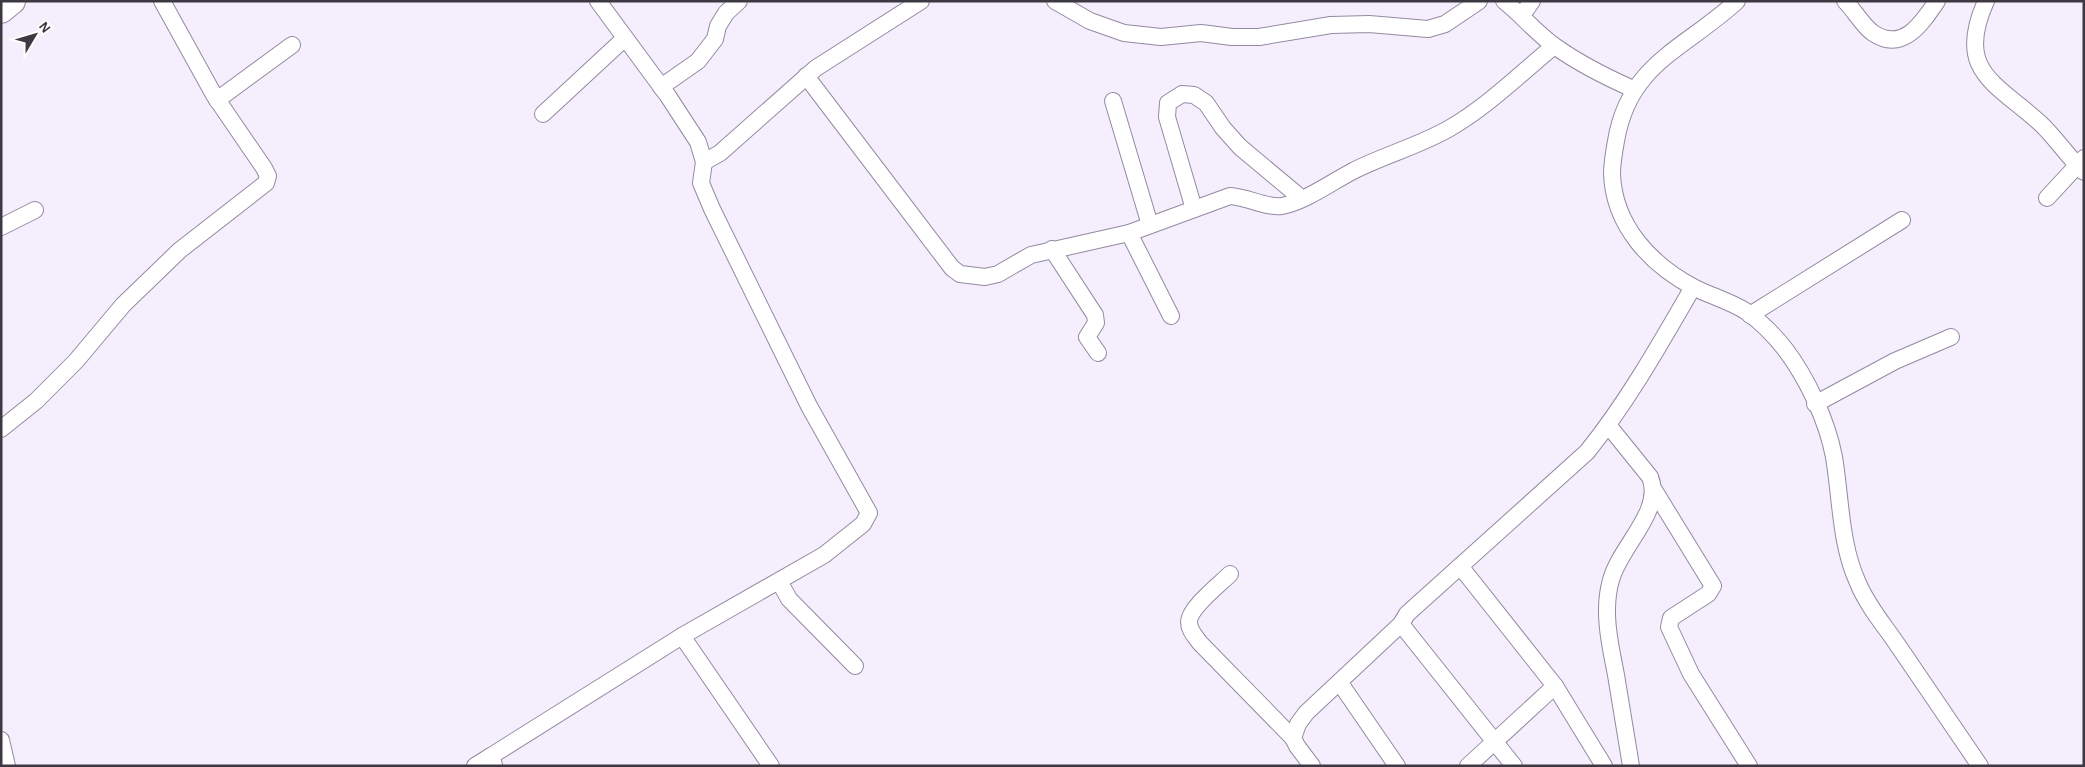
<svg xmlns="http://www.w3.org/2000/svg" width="2085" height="767" font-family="'Alegreya Sans',sans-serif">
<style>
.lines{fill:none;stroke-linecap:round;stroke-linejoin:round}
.minor-casing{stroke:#938aa1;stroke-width:18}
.trunk-casing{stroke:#938aa1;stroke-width:28}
.minor{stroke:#fff;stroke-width:16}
.trunk{stroke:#fff;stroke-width:26}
</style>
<rect width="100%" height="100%" fill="#f4eefd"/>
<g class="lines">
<defs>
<g id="minor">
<polyline points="1055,1 1090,21 1124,33 1161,37 1201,33 1232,37 1259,37 1331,25 1369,24 1428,29 1445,24 1479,1"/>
<path d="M1504 1C1522 15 1537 34 1556 47 1580 64 1606 77 1633 89"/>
<path d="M1737 1C1685 49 1629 63 1616 141 1614 152 1612 163 1612 174 1614 226 1651 265 1695 288 1711 296 1732 302 1747 312 1761 322 1774 335 1785 349 1807 378 1827 420 1834 457 1841 499 1840 544 1858 583 1868 607 1885 626 1899 647 1926 687 1953 726 1980 766"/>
<path d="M1845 1C1855 11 1862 25 1873 33 1903 53 1922 23 1937 1"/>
<path d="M1986 1C1955 70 1994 82 2040 123 2056 138 2068 157 2084 172"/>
<polyline points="1522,15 1532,1"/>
<path d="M806 76 952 268 960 274 985 277 998 274 1031 255 1129 233 1230 196C1248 197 1266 208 1282 206 1304 202 1332 182 1353 171 1384 155 1419 146 1450 128 1488 106 1520 74 1554 46"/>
<polyline points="661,87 698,61 715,39 718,26 726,13 739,1"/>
<polyline points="217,100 292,45"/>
<polyline points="1113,101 1150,225"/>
<polyline points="543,114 625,38"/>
<polyline points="704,162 720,153 816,68 921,1"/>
<polyline points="2047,198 2084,158"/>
<polyline points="1194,209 1167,117 1168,103 1182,94 1194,95 1206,103 1223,128 1240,147 1301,198"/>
<polyline points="1,227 35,210"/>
<polyline points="1129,233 1171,316"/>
<polyline points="1052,249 1095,315 1096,323 1087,337 1098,353"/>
<polyline points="1750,315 1902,220"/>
<polyline points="1815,404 1895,361 1951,337"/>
<path d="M1608 425 1650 477C1664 511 1620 546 1611 580 1602 611 1610 644 1616 675 1621 705 1626 735 1631 766"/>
<polyline points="1,429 36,401 76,361 123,305 180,250 266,183 268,176 264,168 214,95 162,1"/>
<polyline points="1654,490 1713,586 1708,594 1671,618 1669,627 1691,674 1749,766"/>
<polyline points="1460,566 1555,686 1604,766"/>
<path d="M1230 574C1220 584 1189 608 1189 622 1189 631 1196 637 1200 643L1293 738"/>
<polyline points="779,581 789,599 855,666"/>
<polyline points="1401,624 1514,766"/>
<polyline points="682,636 771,766"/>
<polyline points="1340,683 1397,766"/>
<polyline points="1,740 7,766"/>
<polyline points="491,756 682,636 824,555 863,524 869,513 809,406 712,209 701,183 704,162 698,142 668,96 598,1"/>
<polyline points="475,766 491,756 494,765"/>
<path d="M1312 766 1297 746 1293 738 1298 724 1306 713 1401 624 1407 614 1587 452C1628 401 1660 344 1693 287"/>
<polyline points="1468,766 1555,686"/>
</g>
<polyline id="trunk" points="1,10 12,1"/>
</defs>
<use href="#minor" class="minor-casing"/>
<use href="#trunk" class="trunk-casing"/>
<use href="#minor" class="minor"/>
<use href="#trunk" class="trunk"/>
</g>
<rect width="2085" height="767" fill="none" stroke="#3d3943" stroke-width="5"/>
<g transform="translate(35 35) rotate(52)" stroke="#fefefe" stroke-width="4" paint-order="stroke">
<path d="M0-4L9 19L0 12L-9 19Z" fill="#3d3943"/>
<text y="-8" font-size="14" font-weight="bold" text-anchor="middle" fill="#3d3943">N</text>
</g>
</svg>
